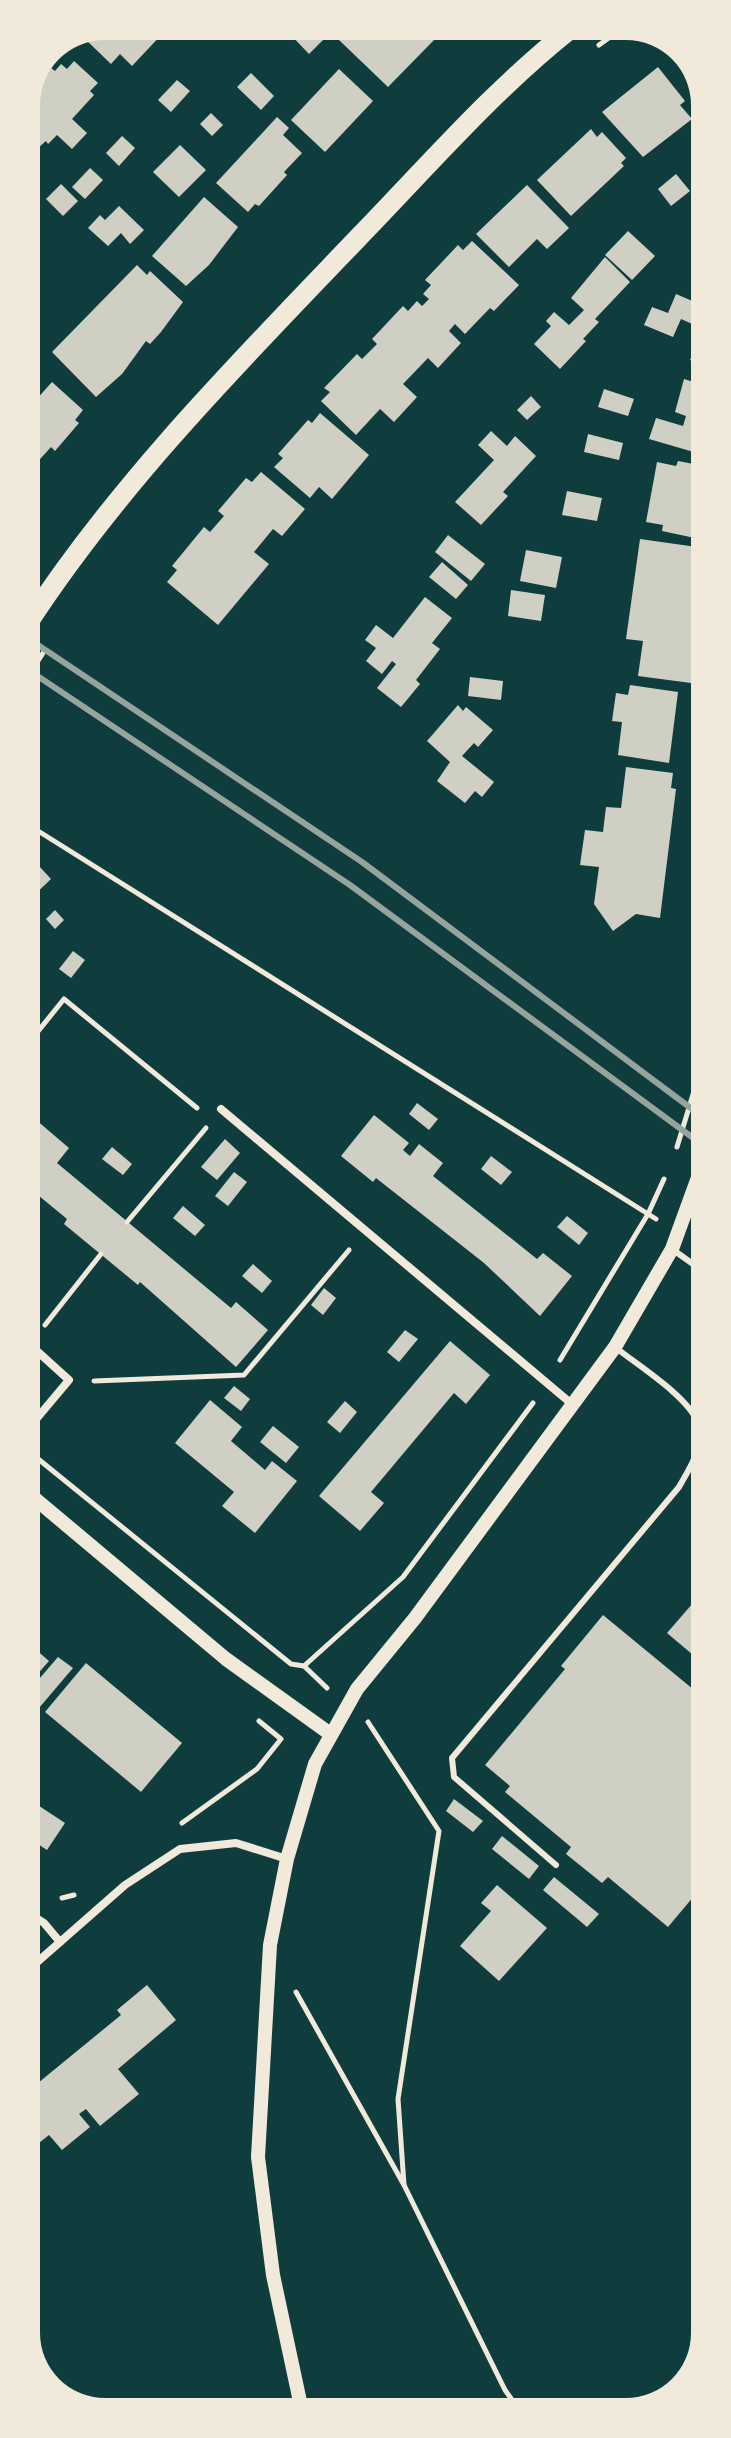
<svg xmlns="http://www.w3.org/2000/svg" width="731" height="2438" font-family="Georgia,serif">
<style>
.building{fill:#cfcfc3}
.lines{fill:none;stroke-linecap:round;stroke-linejoin:round}
.path{stroke:#f1e9da;stroke-width:5}
.service{stroke:#f1e9da;stroke-width:6}
.minor{stroke:#f1e9da;stroke-width:8}
.tertiary{stroke:#f1e9da;stroke-width:14}
.primary{stroke:#f1e9da;stroke-width:20}
.rail{stroke:#97a49c;stroke-width:6}
</style>
<rect width="100%" height="100%" fill="#0f3d3e"/>
<g class="building">
<polygon points="105,26 158,26 164,32 132,66 120,54 111,64 82,36"/>
<polygon points="290,26 310,26 323,40 309,54 286,30"/>
<polygon points="352,26 431,26 436,31 430,36 434,40 388,87 339,40"/>
<polygon points="74,61 98,83 90,91 94,95 72,119 87,133 72,149 57,135 48,144 46,141 29,156 37,177 26,182 26,100 32,87 51,68 55,71 61,64 67,69"/>
<polygon points="658,67 685,101 680,105 692,119 643,157 602,112"/>
<polygon points="339,69 373,101 325,152 291,120"/>
<polygon points="251,73 274,96 261,110 237,87"/>
<polygon points="177,80 190,91 171,112 158,100"/>
<polygon points="211,113 223,125 212,136 200,124"/>
<polygon points="277,117 289,128 283,135 302,153 284,172 287,175 259,206 255,204 248,212 216,183"/>
<polygon points="591,129 597,137 602,132 626,158 621,163 624,166 571,216 537,180"/>
<polygon points="122,136 135,148 119,166 106,153"/>
<polygon points="180,145 206,170 179,197 153,172"/>
<polygon points="90,168 103,180 85,199 72,187"/>
<polygon points="676,174 690,191 671,206 658,189"/>
<polygon points="61,184 78,201 63,216 46,199"/>
<polygon points="527,185 569,228 547,249 537,239 509,267 476,234"/>
<polygon points="204,197 238,227 209,265 186,286 152,256"/>
<polygon points="119,206 144,230 130,244 121,233 108,246 88,228 100,215 105,220"/>
<polygon points="628,231 655,256 632,280 605,255"/>
<polygon points="472,241 519,285 494,311 490,308 465,334 455,324 449,331 461,343 438,368 428,358 403,384 417,397 394,422 380,409 356,435 321,401 330,392 324,388 357,354 362,359 377,344 372,339 403,306 408,311 417,301 422,306 429,299 423,294 431,285 425,280 458,245 463,250"/>
<polygon points="605,257 630,282 595,319 599,322 583,339 586,341 560,369 534,344 551,326 546,321 554,312 569,325 584,310 571,298"/>
<polygon points="137,265 147,275 150,271 183,302 161,332 150,344 146,341 122,374 96,397 52,352"/>
<polygon points="676,294 704,306 699,327 681,319 673,337 644,325 652,307 668,313"/>
<polygon points="704,331 704,367 690,360"/>
<polygon points="684,379 704,385 704,455 649,439 656,418 683,426 686,416 675,412"/>
<polygon points="52,382 83,410 75,420 79,423 55,451 51,447 41,458 34,466 37,469 26,481 26,411"/>
<polygon points="604,389 634,399 628,416 598,407"/>
<polygon points="531,396 541,407 527,420 517,410"/>
<polygon points="320,413 369,455 332,499 319,487 310,498 274,467 283,458 278,454 308,420 312,423"/>
<polygon points="491,431 507,446 515,436 536,456 503,492 508,496 481,525 455,502 494,460 478,445"/>
<polygon points="588,434 623,443 619,460 584,452"/>
<polygon points="678,461 704,466 704,540 662,531 663,525 646,522 657,462 676,466"/>
<polygon points="261,472 305,509 282,536 273,529 254,552 269,564 218,625 167,582 177,570 172,566 204,527 210,532 224,516 218,511 246,478 252,482"/>
<polygon points="567,491 602,498 597,521 562,515"/>
<polygon points="448,535 485,564 471,581 435,552"/>
<polygon points="640,539 704,548 704,587 691,683 638,676 643,641 626,639"/>
<polygon points="526,550 562,557 556,588 520,581"/>
<polygon points="442,562 468,585 456,599 429,577"/>
<polygon points="511,590 545,595 541,621 508,616"/>
<polygon points="425,597 452,618 432,643 440,649 416,680 420,684 401,707 377,688 396,664 392,661 382,674 366,661 376,648 365,640 376,625 393,638"/>
<polygon points="470,677 503,681 501,700 468,696"/>
<polygon points="630,685 678,692 669,763 618,755 622,722 612,721 616,693 628,695"/>
<polygon points="458,705 463,711 466,707 493,730 478,747 474,743 462,756 494,782 482,797 475,791 465,803 437,781 450,762 427,741"/>
<polygon points="626,767 673,773 671,788 676,789 660,918 636,914 613,931 594,904 599,867 580,865 585,830 603,832 606,807 621,808"/>
<polygon points="27,853 51,879 27,902"/>
<polygon points="55,910 64,920 55,929 46,919"/>
<polygon points="73,951 85,960 71,978 59,969"/>
<polygon points="27,1103 39,1114 35,1119 69,1148 57,1163 231,1308 236,1302 268,1330 236,1367 140,1282 138,1285 64,1224 67,1219 27,1186"/>
<polygon points="417,1103 438,1119 429,1130 409,1114"/>
<polygon points="374,1115 409,1143 403,1150 410,1156 419,1144 443,1163 433,1176 438,1180 537,1259 543,1253 572,1276 540,1316 484,1263 376,1178 373,1182 341,1156"/>
<polygon points="225,1139 240,1153 217,1180 201,1167"/>
<polygon points="112,1147 132,1164 123,1175 102,1159"/>
<polygon points="491,1156 512,1172 501,1185 481,1169"/>
<polygon points="234,1172 247,1182 228,1206 215,1196"/>
<polygon points="183,1206 205,1225 195,1236 173,1218"/>
<polygon points="567,1216 588,1233 579,1245 557,1227"/>
<polygon points="253,1264 272,1281 262,1293 242,1276"/>
<polygon points="324,1288 336,1298 323,1315 311,1305"/>
<polygon points="405,1330 418,1339 399,1362 387,1352"/>
<polygon points="450,1341 490,1375 466,1404 454,1393 371,1492 384,1503 360,1531 319,1496"/>
<polygon points="234,1386 250,1399 241,1411 224,1398"/>
<polygon points="210,1400 242,1427 231,1441 265,1470 272,1461 297,1481 255,1533 222,1506 234,1492 175,1443"/>
<polygon points="345,1401 357,1412 340,1433 327,1422"/>
<polygon points="273,1426 299,1447 286,1463 260,1442"/>
<polygon points="693,1603 704,1612 705,1665 667,1633"/>
<polygon points="603,1615 705,1699 705,1883 668,1927 608,1877 602,1883 566,1854 571,1847 505,1792 510,1786 485,1765 565,1669 561,1666"/>
<polygon points="27,1633 38,1643 34,1648 49,1661 27,1686"/>
<polygon points="58,1657 73,1668 39,1708 27,1693"/>
<polygon points="86,1663 182,1743 141,1792 45,1712"/>
<polygon points="27,1798 65,1823 47,1850 27,1837"/>
<polygon points="454,1799 483,1821 473,1832 446,1811"/>
<polygon points="502,1836 539,1866 529,1879 492,1849"/>
<polygon points="554,1877 599,1914 587,1927 543,1890"/>
<polygon points="497,1885 547,1928 499,1981 460,1946 491,1911 481,1903"/>
<polygon points="147,1985 176,2020 118,2069 139,2094 100,2126 86,2109 79,2114 90,2127 62,2150 49,2135 29,2151 27,2092 121,2015 117,2010"/>
</g>
<g class="lines">
<g class="path">
<polyline points="599,45 624,27"/>
<polyline points="27,678 43,653"/>
<polyline points="27,824 656,1219"/>
<polyline points="27,1045 64,999 197,1108"/>
<polyline points="677,1147 698,1078 704,1041"/>
<polyline points="127,1222 206,1128"/>
<polyline points="45,1325 101,1254"/>
<polyline points="560,1360 648,1214 664,1179"/>
<polyline points="94,1381 244,1375 349,1250"/>
<polyline points="32,1454 291,1664 304,1666 327,1688"/>
<polyline points="304,1666 403,1577 533,1403"/>
<polyline points="368,1722 439,1831 398,2099 404,2185"/>
<polyline points="182,1823 257,1769 281,1739 259,1721"/>
<polyline points="62,1898 74,1895"/>
<polyline points="296,1992 404,2185 505,2390 520,2411"/>
</g>
<g class="service">
<polyline points="672,1249 704,1272"/>
<path d="M556 1865 454 1777 452 1758 679 1487C689 1469 706 1445 698 1423 688 1396 637 1365 615 1347"/>
</g>
<g class="minor">
<polyline points="221,1109 573,1405"/>
<polyline points="27,1342 69,1380 27,1430"/>
<polyline points="27,1912 44,1923 60,1942"/>
<polyline points="27,1971 125,1885 180,1849 236,1843 287,1859"/>
</g>
<g class="tertiary">
<polyline points="27,1492 226,1659 329,1733"/>
<polyline points="302,2411 273,2275 258,2157 270,1945 287,1859 315,1764 357,1689 415,1618 615,1347 672,1249 704,1161"/>
</g>
<path class="primary" d="M26 626C118 484 241 360 357 239 427 167 494 89 573 27"/>
<g class="rail">
<polyline points="26,637 362,862 704,1118"/>
<polyline points="27,669 350,885 704,1146"/>
</g>
</g>
<path d="M0 0H731V2438H0ZM105 40H626A65 65 0 0 1 691 105V2333A65 65 0 0 1 626 2398H105A65 65 0 0 1 40 2333V105A65 65 0 0 1 105 40Z" fill="#f1e9da" fill-rule="evenodd"/>
</svg>
